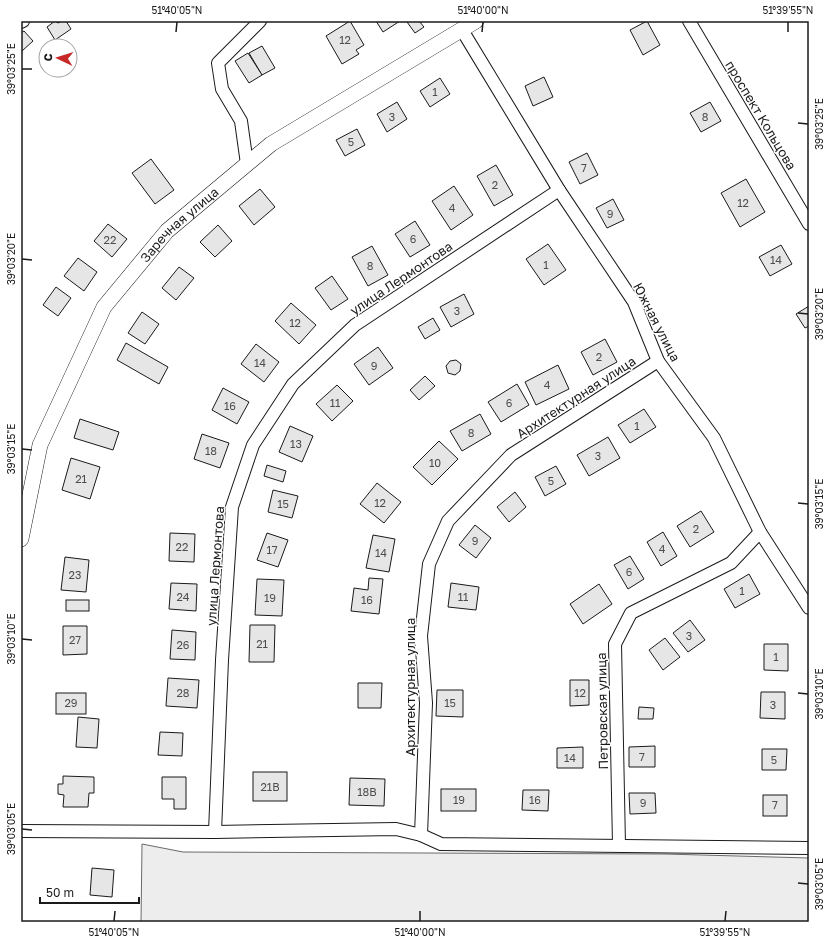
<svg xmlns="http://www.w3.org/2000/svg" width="830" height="943" font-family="'Golos Text',sans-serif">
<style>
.built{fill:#ededed;stroke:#6a6a6a}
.building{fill:#e6e6e6;stroke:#1a1a1a}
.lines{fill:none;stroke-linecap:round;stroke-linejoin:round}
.minor-casing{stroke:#1a1a1a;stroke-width:14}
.tertiary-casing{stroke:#1a1a1a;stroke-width:16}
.minor{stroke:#fff;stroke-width:12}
.tertiary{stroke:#fff;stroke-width:15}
.ticks{fill:none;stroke:#1a1a1a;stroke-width:1.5}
.labels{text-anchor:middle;stroke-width:3;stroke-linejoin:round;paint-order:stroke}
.number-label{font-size:11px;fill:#4d4d4d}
.street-label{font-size:13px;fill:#1a1a1a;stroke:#fff}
.neatline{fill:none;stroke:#1a1a1a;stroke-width:1.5}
.ticks-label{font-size:10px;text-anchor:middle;fill:#1a1a1a}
</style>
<rect width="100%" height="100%" fill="#fff"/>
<polygon class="built" points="142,844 183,852 665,854 809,858 809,922 141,922"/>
<g class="building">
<polygon points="55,21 58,23 62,21 66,21 71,29 55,40 47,27"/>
<polygon points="350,21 364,45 356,50 359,54 342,64 326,36"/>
<polygon points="376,21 400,21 383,32"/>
<polygon points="409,21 419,21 424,27 415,33 407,22"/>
<polygon points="647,21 660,45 643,55 630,30"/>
<polygon points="24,31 33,41 22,51 21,50 21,33"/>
<polygon points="262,46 275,68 262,75 249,53"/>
<polygon points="248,53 262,75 249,83 235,61"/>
<polygon points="544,77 553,97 533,106 525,86"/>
<polygon points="440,78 450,94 430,107 420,91"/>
<polygon points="397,102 407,119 387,132 377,114"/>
<polygon points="710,102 721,121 701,132 690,113"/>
<polygon points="357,129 365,145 345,156 336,140"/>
<polygon points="587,153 598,175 580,184 569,162"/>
<polygon points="151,159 174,190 155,204 132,173"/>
<polygon points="496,165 513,195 494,206 477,176"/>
<polygon points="746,179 765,212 740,227 721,193"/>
<polygon points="454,186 473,215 451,230 432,201"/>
<polygon points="260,189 275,207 254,225 239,206"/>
<polygon points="613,199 624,220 607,228 596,208"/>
<polygon points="415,221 430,245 410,257 395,234"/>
<polygon points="108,224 127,239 112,257 94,241"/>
<polygon points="218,225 232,241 215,257 200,242"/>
<polygon points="548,244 566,270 544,285 526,259"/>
<polygon points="781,245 792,264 770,276 759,257"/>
<polygon points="372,246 388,275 368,286 352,257"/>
<polygon points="78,258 97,272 84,291 64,276"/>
<polygon points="179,267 194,278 176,300 162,288"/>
<polygon points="332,276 348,299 331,310 315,288"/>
<polygon points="56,287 71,298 58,316 43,305"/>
<polygon points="464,294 474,314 451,327 440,307"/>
<polygon points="291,303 316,325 299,344 275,321"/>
<polygon points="809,306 809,326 805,328 796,314"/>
<polygon points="142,312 159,324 145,344 128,333"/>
<polygon points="433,318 440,330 425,339 418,327"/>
<polygon points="605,339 617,362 593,375 581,352"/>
<polygon points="126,343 168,367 159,384 117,360"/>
<polygon points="256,344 279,362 264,382 241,364"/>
<polygon points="378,347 393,368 369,385 354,364"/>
<polygon points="456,360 461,364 460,371 455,375 448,373 446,366 450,361"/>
<polygon points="558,365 569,389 536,405 525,382"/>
<polygon points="425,376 435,386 419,400 410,390"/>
<polygon points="517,384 529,405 501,422 488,402"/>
<polygon points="337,385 353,401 332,421 316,404"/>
<polygon points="223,388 249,402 237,424 212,410"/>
<polygon points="644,409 656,427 630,443 618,425"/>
<polygon points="480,414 491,434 462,451 450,431"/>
<polygon points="80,419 119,432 113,450 74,438"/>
<polygon points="290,426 313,436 302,462 279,452"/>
<polygon points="202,434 229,443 220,468 194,459"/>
<polygon points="608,437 620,458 589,476 577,455"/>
<polygon points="439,441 458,459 432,485 413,467"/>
<polygon points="71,458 100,467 90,499 62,490"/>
<polygon points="267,465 286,471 283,482 264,476"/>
<polygon points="556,466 566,484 545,496 535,477"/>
<polygon points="377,483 401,502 384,523 360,504"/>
<polygon points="273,490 298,496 292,518 268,512"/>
<polygon points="515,492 526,507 509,522 497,507"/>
<polygon points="701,511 714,532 690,547 677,526"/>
<polygon points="475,525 491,538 476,558 459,545"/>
<polygon points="663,532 677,556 661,566 647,542"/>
<polygon points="170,533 195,534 194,562 169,561"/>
<polygon points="267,533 288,540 278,567 257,560"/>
<polygon points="373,535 395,539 389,572 366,568"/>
<polygon points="630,556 644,579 628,589 614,565"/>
<polygon points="65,557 89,560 86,592 61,590"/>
<polygon points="749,574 760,594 735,608 724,589"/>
<polygon points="369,578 383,579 379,614 351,611 354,588 368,590"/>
<polygon points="257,579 284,580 282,616 255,615"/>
<polygon points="171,583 197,584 196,611 169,609"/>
<polygon points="451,583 479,587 476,610 448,607"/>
<polygon points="599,584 612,604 583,624 570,604"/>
<rect x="66" y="600" width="23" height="11"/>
<polygon points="690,620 705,640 688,652 673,633"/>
<polygon points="250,625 275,625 274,662 249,662"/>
<polygon points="63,626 87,626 87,654 63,655"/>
<polygon points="172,630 196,632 195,660 170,659"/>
<polygon points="665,638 680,657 663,670 649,650"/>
<polygon points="764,644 788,644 788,671 764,670"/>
<polygon points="168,678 199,680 197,708 166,706"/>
<polygon points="570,680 589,680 589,705 570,706"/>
<polygon points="358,683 382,683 381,708 358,708"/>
<polygon points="437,690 463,690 463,717 436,716"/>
<polygon points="761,692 785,692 785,719 760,718"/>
<rect x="56" y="693" width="30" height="21"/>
<polygon points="639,707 654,708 653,719 638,719"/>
<polygon points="78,717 99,719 97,748 76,747"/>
<polygon points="160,732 183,733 182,756 158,755"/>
<polygon points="655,746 655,767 629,767 629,747"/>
<polygon points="583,747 583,768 557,768 557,748"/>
<polygon points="762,749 787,749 786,770 762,770"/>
<rect x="253" y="772" width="34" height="29"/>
<polygon points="63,776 94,777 94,793 89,793 88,807 63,807 64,795 58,794 58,784 63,784"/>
<polygon points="162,777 186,777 186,809 174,809 174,799 162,799"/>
<polygon points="350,778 385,779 384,806 349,805"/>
<rect x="441" y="789" width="35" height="22"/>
<polygon points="523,790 549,790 548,811 522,810"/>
<polygon points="629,793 655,793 656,813 630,814"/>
<rect x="763" y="795" width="24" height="21"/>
<polygon points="92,868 114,870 112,897 90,895"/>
</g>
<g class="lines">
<defs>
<g id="minor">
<polyline points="689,21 809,224"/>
<polyline points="21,22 23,21"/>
<polyline points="462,30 559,190 634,302 658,361 714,438 760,532 809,608"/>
<polyline points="247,164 241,121 222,89 218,63 260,21"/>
<polyline points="21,831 215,832 396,829 421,835 441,844 809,848"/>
<polyline points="215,832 222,660 232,507 253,445 293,384 355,325 559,190"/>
<polyline points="421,835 426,703 421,636 429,564 448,521 511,455 658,361"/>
<polyline points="619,845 615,644 631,613 731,563 760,532"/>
</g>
<g id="tertiary">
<path id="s1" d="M21 539 40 445 104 307 167 231 271 144 476 21"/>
</g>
</defs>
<use href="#minor" class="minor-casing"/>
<use href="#tertiary" class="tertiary-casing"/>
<use href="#minor" class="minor"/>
<use href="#tertiary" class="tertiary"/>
</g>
<path class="ticks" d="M176 32 177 22M482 32 483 22M788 32V22M22 69H32M798 123 808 124M22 259 32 260M798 313 808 314M22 449 32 450M798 503 808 504M22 639 32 640M798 693 808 694M22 829 32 830M798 883 808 884M114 921 115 911M420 921V911M725 921 726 911"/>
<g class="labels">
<g class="number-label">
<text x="345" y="44">12</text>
<text x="435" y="96">1</text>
<text x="392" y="121">3</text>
<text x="705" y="121">8</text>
<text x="351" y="146">5</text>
<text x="584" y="172">7</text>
<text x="495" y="189">2</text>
<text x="743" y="207">12</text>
<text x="452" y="212">4</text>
<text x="610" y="218">9</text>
<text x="413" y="243">6</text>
<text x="110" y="244">22</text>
<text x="776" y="264">14</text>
<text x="546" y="269">1</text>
<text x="370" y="270">8</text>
<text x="457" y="315">3</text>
<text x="295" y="327">12</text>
<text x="599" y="361">2</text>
<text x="260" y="367">14</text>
<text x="374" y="370">9</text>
<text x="547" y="389">4</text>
<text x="335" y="407">11</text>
<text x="509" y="407">6</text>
<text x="230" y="410">16</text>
<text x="637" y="430">1</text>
<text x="471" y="437">8</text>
<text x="296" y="448">13</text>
<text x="211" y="455">18</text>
<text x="598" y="460">3</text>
<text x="435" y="467">10</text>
<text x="81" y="483">21</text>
<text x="551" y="485">5</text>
<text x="380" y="507">12</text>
<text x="283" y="508">15</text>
<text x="696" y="533">2</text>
<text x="475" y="545">9</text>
<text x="182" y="551">22</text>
<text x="662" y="553">4</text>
<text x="272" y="554">17</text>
<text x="381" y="557">14</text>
<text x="629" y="576">6</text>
<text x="75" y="579">23</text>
<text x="742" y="595">1</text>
<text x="183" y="601">24</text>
<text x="463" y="601">11</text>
<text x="270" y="602">19</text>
<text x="367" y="604">16</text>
<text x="689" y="640">3</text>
<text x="75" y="644">27</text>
<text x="262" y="648">21</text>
<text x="183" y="649">26</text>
<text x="776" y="661">1</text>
<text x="183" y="697">28</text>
<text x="580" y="697">12</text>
<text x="71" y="707">29</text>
<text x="450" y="707">15</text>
<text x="773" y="709">3</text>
<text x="642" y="761">7</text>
<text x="570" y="762">14</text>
<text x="774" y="764">5</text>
<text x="270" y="791">21В</text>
<text x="367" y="796">18В</text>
<text x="459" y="804">19</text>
<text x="535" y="804">16</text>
<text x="643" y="807">9</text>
<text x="775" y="809">7</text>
</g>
<g class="street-label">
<text transform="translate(761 115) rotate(59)" y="5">проспект Кольцова</text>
<text dy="5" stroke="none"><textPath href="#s1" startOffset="360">Заречная улица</textPath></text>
<text transform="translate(401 278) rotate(-34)" y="5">улица Лермонтова</text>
<text transform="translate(657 322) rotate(63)" y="5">Южная улица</text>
<text transform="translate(576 397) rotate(-33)" y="5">Архитектурная улица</text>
<text transform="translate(215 566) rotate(-86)" y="5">улица Лермонтова</text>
<text transform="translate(410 687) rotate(-90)" y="5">Архитектурная улица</text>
<text transform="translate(602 711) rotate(-91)" y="5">Петровская улица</text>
</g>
</g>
<rect width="830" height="943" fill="none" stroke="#ffffff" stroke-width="44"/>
<g transform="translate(58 58) rotate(274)"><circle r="19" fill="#ffffff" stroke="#a3a3a3"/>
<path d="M0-3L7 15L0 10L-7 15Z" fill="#c62828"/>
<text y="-6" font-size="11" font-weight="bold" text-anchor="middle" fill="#1a1a1a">С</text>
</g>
<path d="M40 897v6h99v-6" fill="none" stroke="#1a1a1a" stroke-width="2"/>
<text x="46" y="897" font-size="12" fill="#1a1a1a" stroke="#ffffff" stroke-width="3" paint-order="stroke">50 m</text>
<rect x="22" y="22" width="786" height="899" class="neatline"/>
<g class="ticks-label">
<text x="177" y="14">51°40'05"N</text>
<text x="483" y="14">51°40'00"N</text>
<text x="788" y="14">51°39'55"N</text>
<text transform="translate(11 69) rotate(-90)" y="4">39°03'25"E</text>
<text transform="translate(819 124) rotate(-90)" y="4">39°03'25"E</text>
<text transform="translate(11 259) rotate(-90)" y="4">39°03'20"E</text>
<text transform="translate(819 314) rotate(-90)" y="4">39°03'20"E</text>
<text transform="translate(11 449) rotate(-90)" y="4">39°03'15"E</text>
<text transform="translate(819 504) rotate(-90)" y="4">39°03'15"E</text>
<text transform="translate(11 639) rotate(-90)" y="4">39°03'10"E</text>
<text transform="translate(819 694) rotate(-90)" y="4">39°03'10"E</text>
<text transform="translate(11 829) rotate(-90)" y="4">39°03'05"E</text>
<text transform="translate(819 884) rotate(-90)" y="4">39°03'05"E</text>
<text x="114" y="936">51°40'05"N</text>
<text x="420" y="936">51°40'00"N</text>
<text x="725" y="936">51°39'55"N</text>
</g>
</svg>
